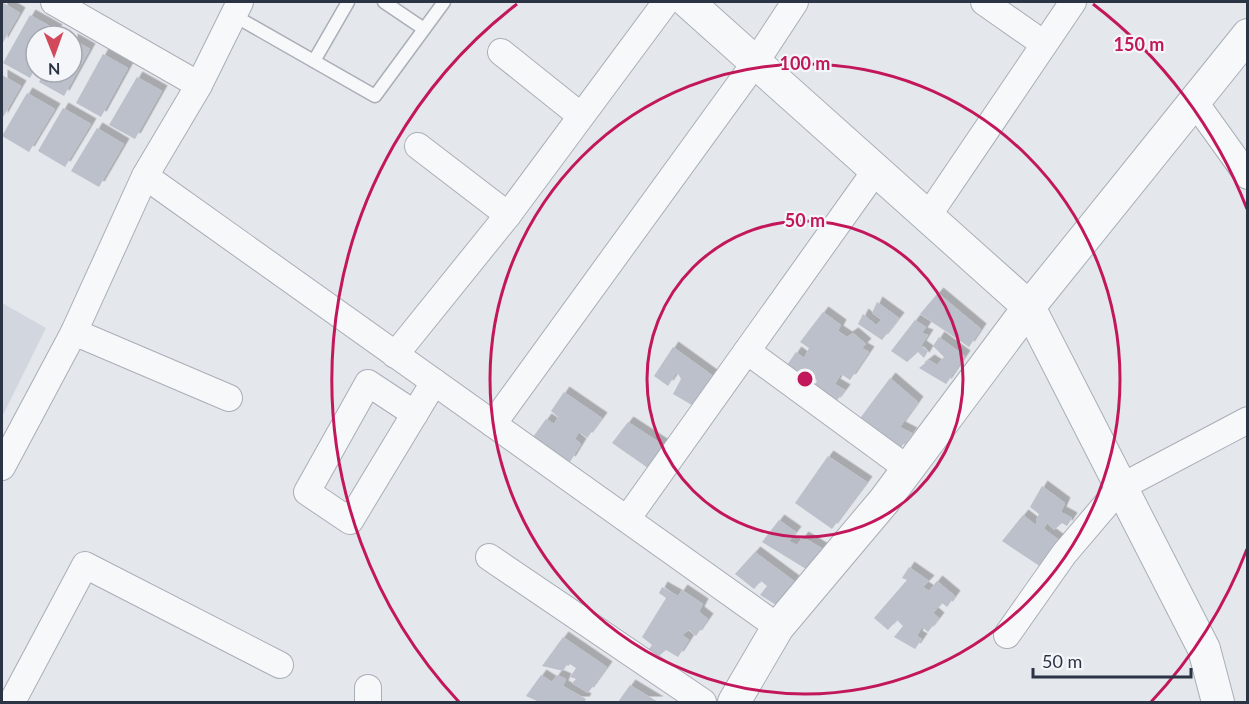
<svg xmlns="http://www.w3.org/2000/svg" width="1249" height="704" font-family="Lato,sans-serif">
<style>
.built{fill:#d2d6de}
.building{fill:#bbc0ca;filter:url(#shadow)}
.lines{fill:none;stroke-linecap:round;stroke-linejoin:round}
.service-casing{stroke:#a9aeb7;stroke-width:15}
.minor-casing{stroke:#a9aeb7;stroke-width:28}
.tertiary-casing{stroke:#a9aeb7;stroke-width:34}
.service{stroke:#f7f8fa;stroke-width:12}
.minor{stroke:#f7f8fa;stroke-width:26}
.tertiary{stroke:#f7f8fa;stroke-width:32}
.ring{fill:none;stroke:#c2185b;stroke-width:3}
.centre{fill:#c2185b;stroke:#f4f6f9;stroke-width:3}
.ring-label{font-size:18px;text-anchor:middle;font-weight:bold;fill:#c2185b;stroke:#f4f6f9;stroke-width:4.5;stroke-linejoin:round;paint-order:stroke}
</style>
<defs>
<filter id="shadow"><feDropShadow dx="5.5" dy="-5.5" stdDeviation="0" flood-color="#0004"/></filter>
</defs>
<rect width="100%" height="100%" fill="#e4e7ec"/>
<polygon class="built" points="2,303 46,328 2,417"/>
<g class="building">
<polygon points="2,2 20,13 2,44"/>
<polygon points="30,15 57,30 53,36 36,36 36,67 30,78 3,63"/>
<polygon points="72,39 90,49 64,96 39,82 44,72 72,72"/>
<polygon points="103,54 128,68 101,117 76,103"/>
<polygon points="2,75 21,86 2,119"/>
<polygon points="137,77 162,91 135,139 109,125"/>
<polygon points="27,93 55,109 29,152 2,136"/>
<polygon points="63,108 91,124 65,167 38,151"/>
<polygon points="97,128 124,144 99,187 71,171"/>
<polygon points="938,293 981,329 969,347 920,314"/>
<polygon points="877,302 899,318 882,340 858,324 863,314 876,325 882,320 872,313"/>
<polygon points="823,312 841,325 838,331 847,337 853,333 866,344 862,348 869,352 850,380 841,374 835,384 845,390 835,403 813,388 817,381 810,373 805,381 785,368 796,352 804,358 809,348 800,342"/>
<polygon points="915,320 926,327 922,333 928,335 921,346 928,351 924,358 918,352 907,362 891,351"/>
<polygon points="939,337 965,356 946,384 919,368 929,360 937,365 944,357 933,346"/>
<polygon points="673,347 716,378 697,408 673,394 681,379 677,372 668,386 654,376"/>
<polygon points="890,378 918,402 900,427 912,433 899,450 858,421"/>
<polygon points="564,392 602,418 587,438 579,432 575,439 581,444 570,462 533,437 546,419 554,424 558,417 551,411"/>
<polygon points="628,422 665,446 648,468 612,443"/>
<polygon points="828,456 867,482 832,529 795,503"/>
<polygon points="1042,486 1065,503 1061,512 1072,518 1067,526 1062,523 1054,530 1047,523 1044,529 1059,540 1041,567 1002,541 1023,515 1037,526 1036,520 1039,514 1030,507"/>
<polygon points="779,520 796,532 789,541 797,545 803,537 828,552 819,563 813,560 806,569 762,542"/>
<polygon points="755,552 794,581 786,592 792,595 781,608 760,595 767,586 761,581 754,589 735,574"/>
<polygon points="909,567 929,581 923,587 929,591 937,581 955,596 947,607 942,603 933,613 939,618 928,632 922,627 917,636 922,639 915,649 894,637 903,626 897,620 888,630 874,618 907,580 902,578"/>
<polygon points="662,587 678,596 682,590 703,604 699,612 708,619 696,636 689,630 682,635 689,640 678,657 666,650 659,656 649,649 652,645 642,637 666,598 659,593"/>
<polygon points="563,637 607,667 588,693 572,683 576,679 570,677 576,668 568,663 563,671 542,666"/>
<polygon points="541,675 552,682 557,675 566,679 563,686 586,699 584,702 539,702 526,696"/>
<polygon points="630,685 658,702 618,702"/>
</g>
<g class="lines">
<defs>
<g id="service">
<polyline points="384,2 424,29"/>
<polyline points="233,15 375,96 444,2"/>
<polyline points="314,61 348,2"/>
</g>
<g id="minor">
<polyline points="54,2 199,85"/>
<polyline points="984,2 1044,44"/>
<polyline points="501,52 581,116"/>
<polyline points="1194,101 1248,176"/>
<polyline points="418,146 508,215"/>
<polyline points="145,176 778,627"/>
<polyline points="928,216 1073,2"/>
<polyline points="74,332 229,398"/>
<polyline points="747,351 908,469"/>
<polyline points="395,355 508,215 666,2"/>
<polyline points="415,414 368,383 307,492 350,521 434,382"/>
<polyline points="493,424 755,63 795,2"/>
<polyline points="2,467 74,332 145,176 199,85 240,2"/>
<polyline points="627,519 876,170"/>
<polyline points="489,557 703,702"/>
<polyline points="1007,635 1064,554 1121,487 1248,420"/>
<polyline points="368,688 368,702"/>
<polyline points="12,702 85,565 280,665"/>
</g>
<g id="tertiary">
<polyline points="688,2 1029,307 1204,649 1218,702"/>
<polyline points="734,702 778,627 884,501 1029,307 1248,35"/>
</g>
</defs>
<use href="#service" class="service-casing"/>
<use href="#minor" class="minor-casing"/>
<use href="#tertiary" class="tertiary-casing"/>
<use href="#service" class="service"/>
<use href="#minor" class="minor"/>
<use href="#tertiary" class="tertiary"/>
</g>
<g class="ring">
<circle cx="805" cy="379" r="158"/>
<circle cx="805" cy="379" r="315"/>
<path d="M1247 549A473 473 0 0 1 1151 702M459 702A473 473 0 0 1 517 4M1093 4A473 473 0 0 1 1247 209"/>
</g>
<circle cx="805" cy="379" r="9" class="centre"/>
<g class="ring-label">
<text x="1139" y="51">150 m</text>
<text x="805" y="70">100 m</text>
<text x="805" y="227">50 m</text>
</g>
<rect width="1249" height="704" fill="none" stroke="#2b3445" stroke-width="6"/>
<g transform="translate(54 54) rotate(179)"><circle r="28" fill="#f4f6f9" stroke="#a4a8b1" stroke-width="1.5"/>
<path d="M0-4.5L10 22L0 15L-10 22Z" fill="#d1495b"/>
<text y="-9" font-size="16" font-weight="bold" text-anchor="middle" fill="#2b3445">N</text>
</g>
<path d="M1033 668v9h158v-9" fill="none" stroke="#2b3445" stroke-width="3"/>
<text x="1042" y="668" font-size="18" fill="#2b3445" stroke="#f4f6f9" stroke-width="4.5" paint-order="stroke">50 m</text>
</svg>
